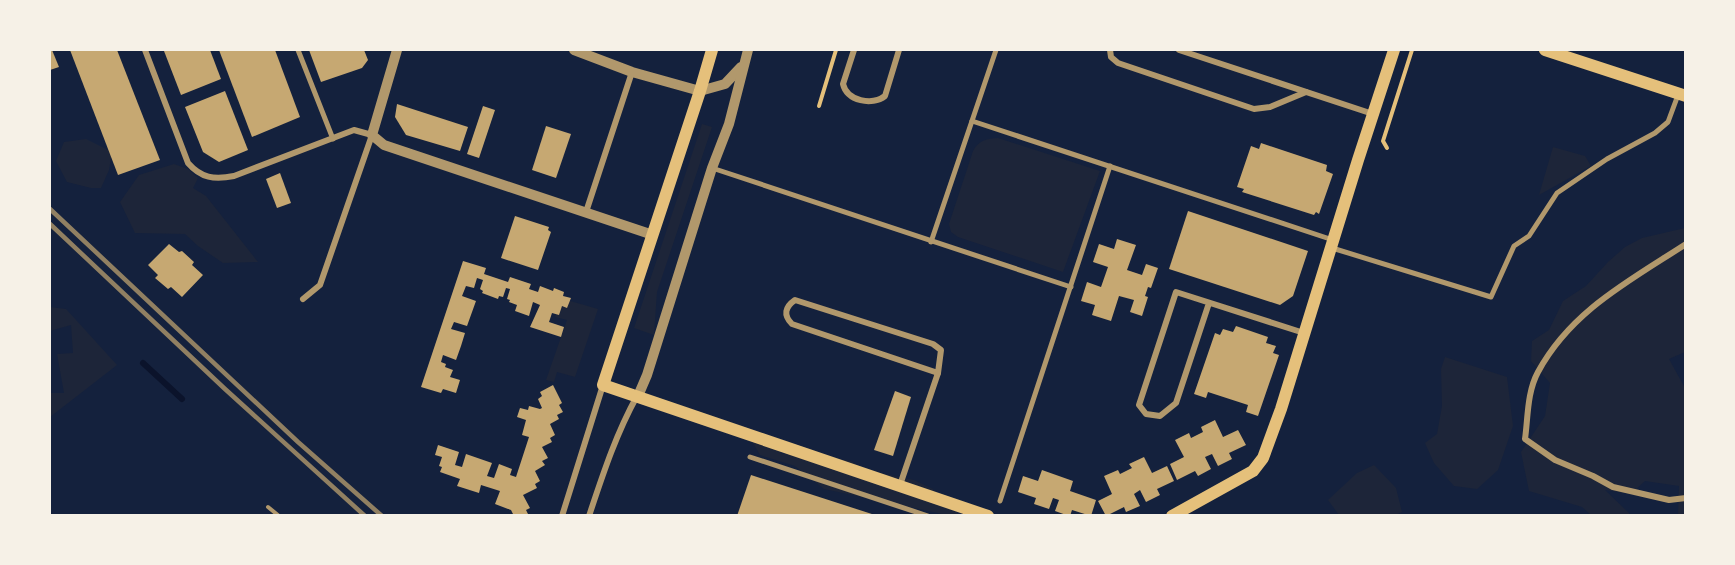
<svg xmlns="http://www.w3.org/2000/svg" width="1735" height="565" font-family="'Noto Sans',sans-serif">
<style>
.green{fill:#1d2539}
.lines{fill:none;stroke-linecap:round;stroke-linejoin:round}
.stream{stroke:#0b132b;stroke-width:6}
.building{fill:#c6a872}
.path{stroke:#e5c07b;stroke-width:4}
.service{stroke:#b1986c;stroke-width:4}
.pedestrian{stroke:#b1986c;stroke-width:5}
.minor{stroke:#b1986c;stroke-width:6}
.tertiary{stroke:#b1986c;stroke-width:10}
.secondary{stroke:#e5c07b;stroke-width:12}
.rail{stroke:#918062;stroke-width:4.5}
</style>
<rect width="100%" height="100%" fill="#14213d"/>
<g class="green">
<polygon points="702,124 712,127 657,292 654,335 634,328"/>
<path d="M998 138 1100 171 1063 272 958 237 951 232 949 224 973 151C978 141 987 138 998 138Z"/>
<polygon points="86,139 112,152 109,170 101,188 91,188 67,182 56,161 64,142"/>
<polygon points="1553,147 1585,156 1591,166 1539,195"/>
<polygon points="174,164 188,169 198,178 193,188 206,196 258,262 223,263 198,246 185,234 135,233 120,202 139,175"/>
<polygon points="1685,228 1685,352 1669,359 1685,388 1685,515 1678,515 1679,486 1645,481 1631,494 1605,490 1629,513 1629,515 1591,515 1582,507 1529,491 1521,452 1545,416 1550,383 1531,361 1532,341 1549,330 1563,301 1586,286 1608,262 1625,247 1642,238"/>
<polygon points="560,298 598,309 575,377 557,372 554,382 546,380 567,320 555,317"/>
<polygon points="50,307 66,309 117,365 50,417 50,393 64,393 57,354 73,353 71,325 50,331"/>
<polygon points="1445,357 1507,377 1513,426 1498,470 1477,489 1454,486 1434,463 1425,443 1437,434 1442,406 1441,369"/>
<polygon points="762,433 782,454 809,448 823,457 851,461 866,470 914,480 933,489 938,502 959,500 957,515 947,515 824,489 795,466 760,455 750,438"/>
<polygon points="1374,465 1396,488 1402,512 1395,515 1339,515 1328,500 1357,473"/>
</g>
<g class="lines">
<polyline class="stream" points="143,363 182,399"/>
</g>
<g class="building">
<polygon points="50,50 52,50 59,67 50,70"/>
<polygon points="70,50 117,50 160,160 118,175"/>
<polygon points="166,50 210,50 221,79 181,95 164,51"/>
<polygon points="219,50 275,50 300,117 252,137"/>
<polygon points="309,50 364,50 368,60 362,68 321,82"/>
<polygon points="225,91 248,150 219,162 203,152 185,107"/>
<polygon points="397,104 468,127 460,151 406,135 395,117"/>
<polygon points="483,106 495,110 479,158 467,154"/>
<polygon points="546,126 571,134 556,178 532,170"/>
<polygon points="1261,143 1327,165 1326,171 1333,174 1319,214 1316,212 1314,215 1242,192 1244,189 1237,187 1251,146 1259,149"/>
<polygon points="280,173 291,203 277,208 266,179"/>
<polygon points="1188,211 1308,251 1293,296 1280,305 1169,269"/>
<polygon points="515,216 549,227 548,230 551,232 538,270 501,258"/>
<polygon points="1117,239 1136,245 1127,270 1142,275 1146,264 1158,268 1151,288 1148,287 1145,296 1148,297 1142,316 1130,312 1134,300 1119,296 1111,321 1092,315 1095,305 1081,301 1087,282 1101,287 1108,267 1093,262 1099,244 1114,249"/>
<polygon points="169,244 179,252 182,251 194,262 192,265 203,275 182,297 171,287 168,289 155,278 158,275 148,265"/>
<polygon points="463,261 486,268 484,274 508,282 510,277 531,284 529,289 538,292 540,286 553,291 554,288 564,292 563,296 571,298 567,308 562,306 559,315 552,313 549,322 564,327 561,337 530,327 540,305 533,302 529,316 515,311 517,305 509,302 510,300 507,299 510,289 506,288 503,297 499,296 498,299 482,293 483,291 480,289 483,280 477,278 474,288 466,286 462,296 476,301 467,326 454,322 451,329 465,333 461,346 456,360 443,355 441,362 446,364 445,367 453,370 450,377 460,380 456,393 443,389 441,393 421,387"/>
<polygon points="1236,326 1268,337 1266,343 1276,346 1273,353 1279,355 1258,416 1246,412 1248,405 1208,392 1206,398 1194,394 1215,333 1220,335 1223,329 1233,332"/>
<polygon points="553,385 562,403 559,405 563,412 557,415 559,419 550,424 555,435 550,438 552,442 542,447 548,458 542,461 545,465 535,471 540,481 535,484 537,488 523,495 530,508 526,510 529,516 514,516 511,510 495,504 500,491 481,485 479,493 457,486 460,479 440,472 442,467 439,466 442,457 435,455 438,445 459,452 455,465 462,467 466,454 492,463 487,476 494,478 499,464 512,469 510,475 516,477 529,437 522,435 526,420 517,417 520,408 528,410 529,406 540,409 542,408 538,399 542,396 540,392"/>
<polygon points="895,391 911,397 893,456 874,450"/>
<polygon points="1215,420 1223,437 1238,430 1246,445 1229,453 1232,459 1218,466 1212,454 1205,457 1211,469 1198,476 1195,471 1177,480 1170,464 1184,457 1175,440 1189,433 1191,438 1203,432 1201,427"/>
<polygon points="1144,457 1152,473 1167,466 1174,481 1157,489 1160,495 1146,502 1140,490 1134,494 1140,506 1126,512 1124,507 1106,516 1098,501 1112,494 1104,476 1118,470 1120,474 1132,468 1129,464"/>
<polygon points="1042,470 1073,481 1070,491 1096,500 1091,516 1072,510 1070,516 1069,516 1055,511 1059,500 1053,498 1049,509 1034,504 1036,498 1018,492 1023,476 1038,481"/>
<polygon points="751,475 875,515 875,516 737,516"/>
</g>
<g class="lines">
<g class="path">
<polyline points="819,106 836,50"/>
<polyline points="1387,148 1383,141 1412,50"/>
</g>
<polyline class="service" points="268,507 279,516"/>
<g class="pedestrian">
<polyline points="298,50 333,139"/>
<polyline points="972,121 1333,240"/>
<polyline points="712,168 1071,287"/>
<polyline points="931,242 996,50"/>
<polyline points="1332,248 1491,297 1514,246 1529,236 1557,193 1607,159 1655,133 1668,122 1678,95"/>
<polyline points="750,457 928,516"/>
<polyline points="1000,501 1110,166"/>
</g>
<g class="minor">
<path d="M145 50 188 163C201 178 214 180 234 176L354 130 372 135 320 285 303 299"/>
<path d="M854 50 843 84C847 101 872 106 885 96L899 50"/>
<polyline points="1110,50 1111,57 1118,63 1254,109 1270,107 1306,92"/>
<polyline points="1179,50 1373,114"/>
<polyline points="586,212 632,72"/>
<path d="M1686 244C1629 281 1571 311 1538 372 1527 392 1528 418 1525 439L1555 460 1593 476 1613 487 1669 500 1686 498"/>
<path d="M795 300 933 344 941 350 938 373 792 324C783 315 785 307 795 300Z"/>
<polyline points="1209,303 1176,403 1160,416 1146,414 1139,405 1176,292 1304,333"/>
<polyline points="900,485 938,373"/>
<polyline points="562,516 603,385"/>
<path d="M589 516C603 474 616 434 637 396"/>
</g>
<g class="tertiary">
<polyline points="397,50 372,135 384,145 653,235"/>
<polyline points="574,50 632,72 700,91 725,84 741,67"/>
<polyline points="638,396 647,375 712,168 729,124 748,50"/>
</g>
<g class="secondary">
<polyline points="712,50 700,91 603,385 988,516"/>
<polyline points="1545,50 1686,96"/>
<polyline points="1172,516 1253,471 1263,458 1281,409 1358,160 1394,50"/>
</g>
<g class="rail">
<polyline points="50,209 298,442 382,516"/>
<polyline points="50,224 225,389 365,516"/>
</g>
</g>
<rect width="1735" height="565" fill="none" stroke="#f6f1e7" stroke-width="102"/>
</svg>
